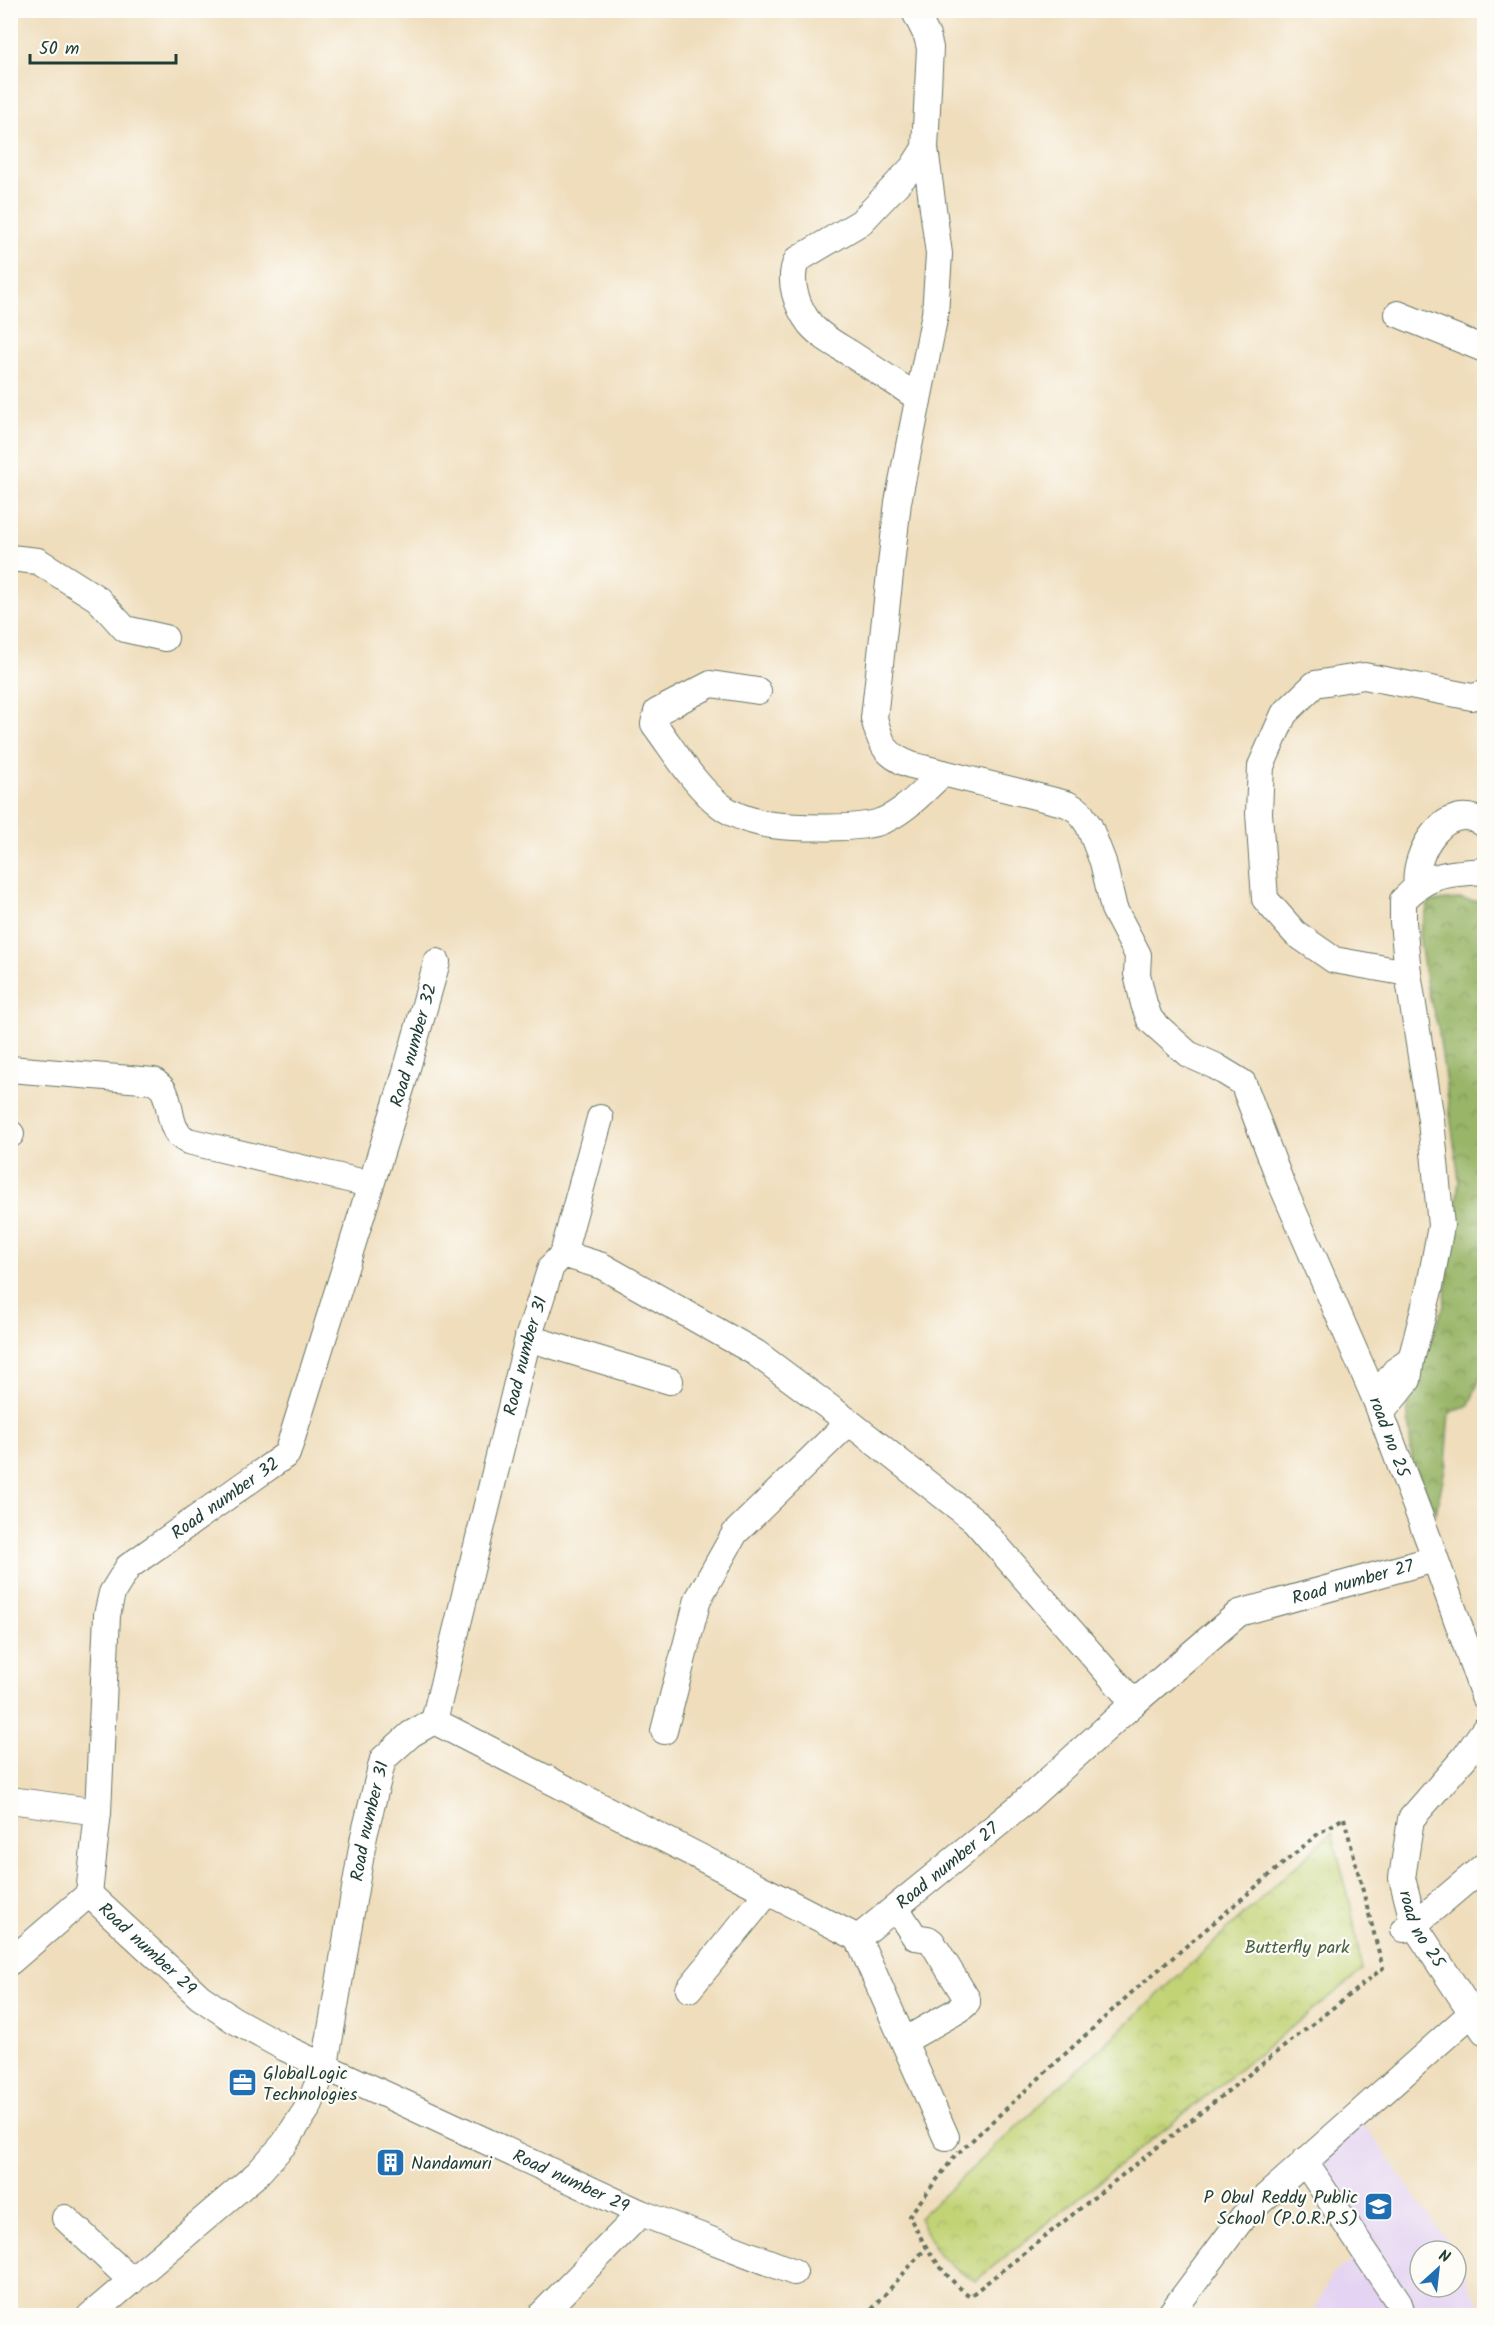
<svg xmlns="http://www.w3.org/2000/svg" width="1495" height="2326" font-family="Kalam,sans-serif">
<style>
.built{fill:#e4d3f2}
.forest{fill:url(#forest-crowns);stroke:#5c794e;stroke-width:1.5}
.park{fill:url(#park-crowns);stroke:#708855;stroke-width:1.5}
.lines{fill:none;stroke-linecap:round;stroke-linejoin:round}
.minor-casing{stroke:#687563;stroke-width:28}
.path{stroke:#687563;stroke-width:4;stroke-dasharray:4.5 4.5;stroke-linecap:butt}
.minor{stroke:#fff;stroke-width:26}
.labels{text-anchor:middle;stroke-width:4.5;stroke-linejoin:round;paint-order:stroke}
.street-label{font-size:18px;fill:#1f3d34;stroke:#fdfcf7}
.park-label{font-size:18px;fill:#486244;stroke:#fdfcf7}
.poi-label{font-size:18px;fill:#1f3d34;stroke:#fdfcf7;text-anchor:start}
</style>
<defs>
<pattern id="forest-crowns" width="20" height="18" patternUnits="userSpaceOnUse" patternTransform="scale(1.5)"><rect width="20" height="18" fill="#99b567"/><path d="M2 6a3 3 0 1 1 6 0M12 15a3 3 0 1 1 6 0" fill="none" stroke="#7c9456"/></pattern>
<pattern id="park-crowns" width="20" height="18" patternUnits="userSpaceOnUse" patternTransform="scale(1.5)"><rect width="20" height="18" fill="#c2d376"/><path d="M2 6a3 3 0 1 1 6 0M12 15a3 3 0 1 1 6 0" fill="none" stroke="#a6b667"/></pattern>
</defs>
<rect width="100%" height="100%" fill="#fdfcf7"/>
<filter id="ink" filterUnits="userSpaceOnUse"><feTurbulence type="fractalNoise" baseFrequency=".0167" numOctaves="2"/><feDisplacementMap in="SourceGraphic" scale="12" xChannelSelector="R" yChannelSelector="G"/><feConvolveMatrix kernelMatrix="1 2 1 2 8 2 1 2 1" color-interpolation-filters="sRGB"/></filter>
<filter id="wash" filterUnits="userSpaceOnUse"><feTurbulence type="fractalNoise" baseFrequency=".008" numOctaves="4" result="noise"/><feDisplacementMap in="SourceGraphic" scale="24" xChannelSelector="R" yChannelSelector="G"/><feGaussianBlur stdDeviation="1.35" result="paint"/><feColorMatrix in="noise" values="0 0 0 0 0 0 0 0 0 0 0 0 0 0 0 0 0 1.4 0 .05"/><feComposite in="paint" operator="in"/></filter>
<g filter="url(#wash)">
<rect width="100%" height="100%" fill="#efddbb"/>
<polygon class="built" points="1365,2125 1454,2251 1420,2251 1420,2287 1456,2287 1456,2253 1483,2315 1312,2316 1331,2275 1360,2256 1312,2162"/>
<polygon class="forest" points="1458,899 1484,902 1484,1369 1468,1407 1450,1412 1446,1464 1436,1513 1412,1460 1407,1405 1444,1305 1459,1180 1438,1027 1427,988 1419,935 1429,902"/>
<polygon class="park" points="1332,1832 1351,1907 1362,1971 975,2281 939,2256 919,2218"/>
</g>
<g filter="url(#ink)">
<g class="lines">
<defs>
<g id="minor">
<path id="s1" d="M914 10 927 36 930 48 925 148 939 254 935 314 898 502 874 718C881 744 884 755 911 765L1067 804 1079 811 1089 826 1103 862 1114 909 1138 955 1137 974 1144 1004 1150 1020 1188 1054 1215 1066 1243 1083 1281 1183 1375 1398 1429 1541 1484 1696"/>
<polyline points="1398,314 1484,349"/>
<path d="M918 398C895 382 871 367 848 352 835 344 820 336 810 324 797 307 787 280 797 260L861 222 913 167 925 148"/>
<polyline points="10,558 38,561 98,599 125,629 165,638"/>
<path d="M758 691 711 684 657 712 654 724C675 752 694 785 721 806 734 816 756 823 772 825 796 828 861 830 882 821 905 812 924 790 943 773"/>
<path d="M1417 886C1412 853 1447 797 1484 824"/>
<polyline points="1408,973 1334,960 1295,933 1265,899 1259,813 1261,766 1284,714 1315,684 1364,676 1472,697 1484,694"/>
<path d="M10 1069 154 1081C157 1084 162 1087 164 1091 173 1109 167 1131 188 1141L369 1184"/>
<polyline points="10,1134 11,1134"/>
<polyline points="563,1254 600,1118"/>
<polyline points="528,1338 670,1381"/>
<path d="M1411 1360 1430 1286 1441 1226 1431 1120 1408 973 1403 922V900C1430 872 1448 874 1484 871"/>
<polyline points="1375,1398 1395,1371 1411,1360 1408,1380 1381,1413"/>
<path id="s2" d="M434 1721 858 1938 1020 1806 1134 1703 1239 1613 1435 1559"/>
<path id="s3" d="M1484 1730 1465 1757 1411 1819 1402 1878 1414 1925 1484 2031"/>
<polyline points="664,1731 698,1599 735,1533 849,1422"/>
<polyline points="10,1800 98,1812"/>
<path id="s4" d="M89 1894 200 1997 234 2020 285 2048 641 2213 794 2272"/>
<polyline points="896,1908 915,1937 928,1939 932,1942 967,1999 967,2003 960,2009 904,2041"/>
<polyline points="1404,1929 1414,1925 1484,1866"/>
<polyline points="858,1938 946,2137"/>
<path id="s5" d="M10 1962 89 1894 98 1812 107 1615 112 1593 128 1567 287 1454 403 1082 437 962"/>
<polyline points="689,1989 768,1892"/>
<polyline points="1304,2161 1398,2301 1403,2316"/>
<polyline points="65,2218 132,2281"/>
<path id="s6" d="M90 2316 257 2174 284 2144 309 2106 325 2065 364 1836 383 1759 411 1734 434 1721 528 1338 551 1267 563 1254 602 1266 756 1353 849 1422 974 1520 1134 1703"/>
<polyline points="540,2316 641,2213"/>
<polyline points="1169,2316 1243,2217 1472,2013"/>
</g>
</defs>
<use href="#minor" class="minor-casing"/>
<g class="path">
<path d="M1344 1818 1383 1968 970 2296C943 2277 924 2245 909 2216L955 2156 1130 1994 1319 1833Z"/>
<polyline points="866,2316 926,2248"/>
</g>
<use href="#minor" class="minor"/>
</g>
</g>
<defs>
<symbol id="office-square" viewBox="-11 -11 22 22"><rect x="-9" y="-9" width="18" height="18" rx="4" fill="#1f6fb2" stroke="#fdfcf7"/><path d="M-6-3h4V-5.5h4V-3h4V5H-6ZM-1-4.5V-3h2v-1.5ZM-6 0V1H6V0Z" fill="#fff"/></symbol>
<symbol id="building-square" viewBox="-11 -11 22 22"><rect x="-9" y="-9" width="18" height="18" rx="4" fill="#1f6fb2" stroke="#fdfcf7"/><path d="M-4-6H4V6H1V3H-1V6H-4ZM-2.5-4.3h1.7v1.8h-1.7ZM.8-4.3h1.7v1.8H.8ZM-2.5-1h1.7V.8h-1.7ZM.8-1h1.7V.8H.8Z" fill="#fff"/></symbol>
<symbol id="school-square" viewBox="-11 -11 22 22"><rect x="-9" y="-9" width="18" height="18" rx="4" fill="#1f6fb2" stroke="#fdfcf7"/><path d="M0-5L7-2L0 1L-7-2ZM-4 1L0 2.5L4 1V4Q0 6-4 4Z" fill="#fff"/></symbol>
</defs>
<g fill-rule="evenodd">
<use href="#office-square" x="226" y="2066" width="33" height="33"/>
<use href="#building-square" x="374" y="2146" width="33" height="33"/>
<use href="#school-square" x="1362" y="2190" width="33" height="33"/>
</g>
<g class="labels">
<g class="street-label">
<text dy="6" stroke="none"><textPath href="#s5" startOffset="1060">Road number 32</textPath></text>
<text dy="6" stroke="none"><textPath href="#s6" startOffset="1101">Road number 31</textPath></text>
<text dy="6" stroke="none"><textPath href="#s1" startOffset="1676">road no 25</textPath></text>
<text dy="6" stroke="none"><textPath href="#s5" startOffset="556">Road number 32</textPath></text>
<text dy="6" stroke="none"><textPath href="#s2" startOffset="1095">Road number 27</textPath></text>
<text dy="6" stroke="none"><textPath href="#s6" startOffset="597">Road number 31</textPath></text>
<text dy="6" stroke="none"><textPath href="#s2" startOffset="591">Road number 27</textPath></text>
<text dy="6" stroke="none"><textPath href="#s3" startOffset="230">road no 25</textPath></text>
<text dy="6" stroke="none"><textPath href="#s4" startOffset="80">Road number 29</textPath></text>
<text dy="6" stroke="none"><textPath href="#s4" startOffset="566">Road number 29</textPath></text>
</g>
<g class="park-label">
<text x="1297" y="1953">Butterfly park</text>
</g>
<g class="poi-label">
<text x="263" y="2079">GlobalLogic<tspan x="263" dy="21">Technologies</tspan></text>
<text x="411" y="2169">Nandamuri</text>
<text x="1358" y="2203" text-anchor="end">P Obul Reddy Public<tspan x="1358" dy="21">School (P.O.R.P.S)</tspan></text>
</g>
</g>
<rect width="1495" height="2326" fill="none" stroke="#fdfcf7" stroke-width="36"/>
<g transform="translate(1438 2269) rotate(27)"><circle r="28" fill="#fdfcf7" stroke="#a4b0a9" stroke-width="1.5"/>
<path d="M0-4.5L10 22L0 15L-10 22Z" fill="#1f6fb2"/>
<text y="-9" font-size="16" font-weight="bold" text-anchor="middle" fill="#1f3d34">N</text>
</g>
<path d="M30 54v9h146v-9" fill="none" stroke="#1f3d34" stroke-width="3"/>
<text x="39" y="54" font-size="18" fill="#1f3d34" stroke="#fdfcf7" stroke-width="4.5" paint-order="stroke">50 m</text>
</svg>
